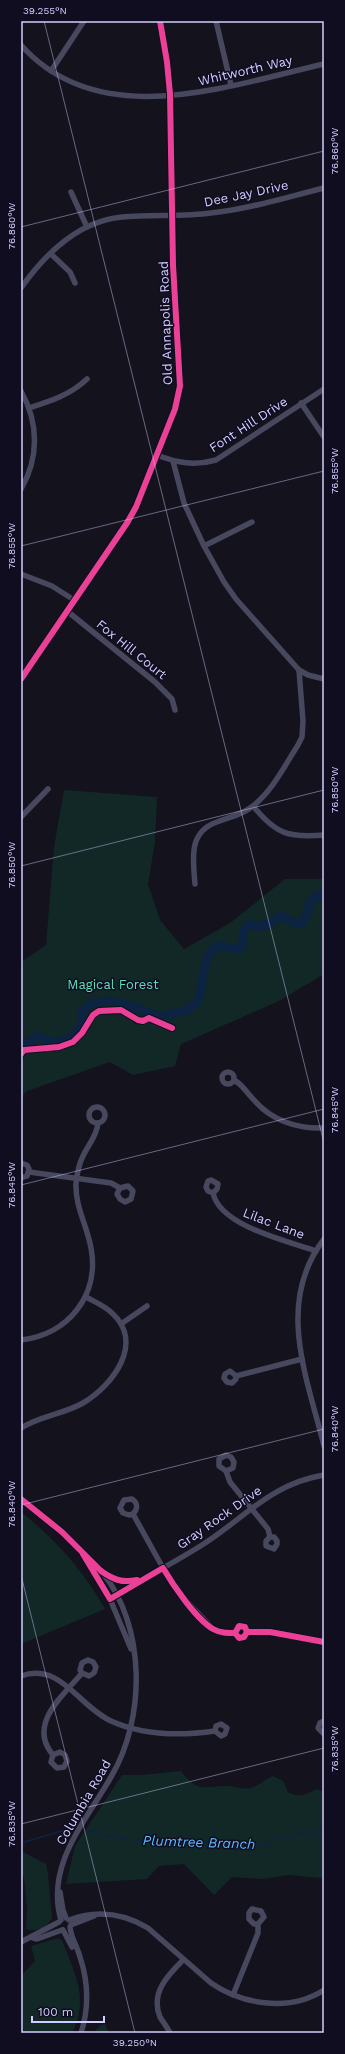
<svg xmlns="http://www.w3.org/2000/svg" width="345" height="2054" font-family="'Work Sans',sans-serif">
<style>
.green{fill:#112827}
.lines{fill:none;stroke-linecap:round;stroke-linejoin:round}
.stream{stroke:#0d2342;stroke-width:1.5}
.river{stroke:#0d2342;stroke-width:9}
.minor{stroke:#47475e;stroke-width:5.5}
.cycleway-casing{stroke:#100d21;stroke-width:8}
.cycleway{stroke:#ea4096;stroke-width:6}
.ticks{fill:none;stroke:#d1ceff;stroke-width:1;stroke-opacity:0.45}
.labels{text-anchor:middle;stroke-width:3;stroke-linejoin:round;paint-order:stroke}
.street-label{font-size:13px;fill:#d1ceff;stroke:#100d21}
.park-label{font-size:13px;fill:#59dfb8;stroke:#100d21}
.water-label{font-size:14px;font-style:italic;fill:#5cbaff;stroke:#100d21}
.neatline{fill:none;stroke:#d1ceff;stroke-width:1.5}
.ticks-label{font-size:10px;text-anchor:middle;fill:#d1ceff}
</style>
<rect width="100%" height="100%" fill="#14121d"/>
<g class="green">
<polygon points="64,790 157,797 155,842 148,884 160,920 184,949 230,923 285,879 324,879 324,974 279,1001 181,1044 175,1066 133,1075 110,1062 27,1091 21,1098 21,962 46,945 54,847"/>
<path d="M21 1512C56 1540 83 1570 105 1609L21 1644Z"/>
<path d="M181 1771C199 1795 205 1785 229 1786 236 1787 243 1790 251 1788 256 1787 266 1779 273 1776L283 1781 288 1792C298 1798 306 1795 316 1789L324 1792V1877L321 1878 289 1875 262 1879 232 1877 214 1895 184 1864 159 1866 147 1879 66 1884 75 1846 122 1775H141Z"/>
<path d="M21 1851 46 1864 48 1874 52 1918C47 1928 36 1932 26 1929L27 1907 24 1877 21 1875Z"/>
<path d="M58 1938 62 1940C74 1972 90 1999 72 2033H21V1976L35 1961 31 1946Z"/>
<polygon points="105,2024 109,2033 93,2033 101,2025"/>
</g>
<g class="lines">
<g class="stream">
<polyline points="89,1831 105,1836 143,1841 173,1842 189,1841 223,1843 239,1842 261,1845 268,1844 278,1836 296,1836 306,1831 309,1831 313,1836 315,1836 320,1828 324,1827"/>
<polyline points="21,1843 65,1830"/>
<polyline points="21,2030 32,2033"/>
</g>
<path class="river" d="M21 1048 37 1036 53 1043 72 1037 82 1025V1012L91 1003 109 1001 125 1004 161 1017 189 1009 198 1002C202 990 203 948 219 946 225 945 231 950 237 949L242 946 244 930 250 924C268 931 268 921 282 916L298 924 302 923C311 913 305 895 324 895"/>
<g class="minor">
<polyline points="216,21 231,85"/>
<path d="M21 45C99 133 227 86 324 64"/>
<polyline points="51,71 84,21"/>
<polyline points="71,192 87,227"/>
<polyline points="51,254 70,272 75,283"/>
<path d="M21 288C45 254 79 221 122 217 152 214 182 217 211 213 249 209 287 197 324 188"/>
<path d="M21 391C39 423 39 458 21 489"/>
<polyline points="301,403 324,437"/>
<path d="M29 408C51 401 70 395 87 379"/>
<path d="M157 455C177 463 195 466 216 460L324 389"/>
<path d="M173 461 184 503 204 546 224 582 236 599 299 670 303 721 302 737 298 745C285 765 273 790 253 806 242 815 230 817 217 822 188 832 193 859 195 884"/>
<polyline points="204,546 252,522"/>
<polyline points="21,574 52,586 74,600"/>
<polyline points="67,611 155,682 172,699 175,710"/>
<polyline points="299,670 308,675 324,679"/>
<polyline points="21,679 127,523 136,507 175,409 180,386 173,265 170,94 167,62 160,21"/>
<path d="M253 806C276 834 288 838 324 835"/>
<polyline points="21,817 48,789"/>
<circle cx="228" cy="1078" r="6"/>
<path d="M234 1080C243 1085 247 1093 254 1100 272 1121 298 1129 324 1128"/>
<circle cx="97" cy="1115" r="8"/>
<polyline points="21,1163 27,1165 29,1169 27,1176 21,1178"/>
<polyline points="29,1172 111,1183 120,1188 128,1186 133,1191 131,1199 125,1202 120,1199 117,1194 120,1188"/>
<path d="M213 1193 208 1191 206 1187 208 1181 211 1180 218 1184 217 1189 213 1193C220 1226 287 1241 316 1251"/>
<path d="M324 1239C275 1303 307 1377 324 1446"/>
<polyline points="121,1324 147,1306"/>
<path d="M21 1340C68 1335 100 1295 91 1248 87 1225 75 1207 76 1183 77 1174 79 1164 83 1156 88 1145 97 1136 98 1123"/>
<polyline points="236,1376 236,1379 232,1383 227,1382 224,1378 225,1374 230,1371 236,1376 302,1359"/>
<path d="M21 1428C40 1416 64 1414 83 1403 113 1385 145 1343 112 1313 105 1306 95 1302 86 1297"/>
<polyline points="226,1471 233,1468 234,1462 231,1457 226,1455 219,1459 219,1466 226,1471 230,1482 268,1529 270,1537 266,1541 266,1546 274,1549 277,1544 277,1541 274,1537 270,1537"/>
<path d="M21 1499C44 1515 63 1533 82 1553 88 1559 96 1565 102 1572 146 1626 146 1718 111 1777 86 1821 45 1865 61 1920"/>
<path d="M133 1514 129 1515 123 1513 120 1508 124 1500 132 1499C138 1503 138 1509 133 1514L163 1568 178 1592 212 1628 222 1633H235L239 1638 244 1637 247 1632 245 1627 239 1626 235 1633"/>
<polyline points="86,1559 110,1599 131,1649"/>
<polyline points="105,1574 119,1581 139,1580"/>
<path d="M110 1599C140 1580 172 1564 202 1545 245 1518 270 1484 324 1475"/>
<path d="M21 1676C61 1662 78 1706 111 1721 144 1736 180 1736 215 1731L216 1726 221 1724 227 1728 225 1734 221 1736 215 1731"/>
<polyline points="324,1721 320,1723 318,1728 324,1734"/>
<path d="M53 1755 60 1752 65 1755 67 1761 64 1767 57 1768 51 1762 53 1755C27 1724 63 1696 82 1673L89 1676 94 1673 96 1667 93 1662 88 1660 82 1663 80 1670 82 1673"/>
<polyline points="60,1892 63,1910 66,1918"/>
<path d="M69 1920C96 1910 123 1913 148 1928L211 1983C243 2005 290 2012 324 1990"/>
<polyline points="71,1925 94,1916"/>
<path d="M70 1927C71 1938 77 1946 80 1957 88 1981 89 2008 81 2033"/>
<polyline points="63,1930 72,1947"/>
<polyline points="33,1938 37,1939 62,1930"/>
<polyline points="21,1942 59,1922"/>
<polyline points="233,1995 258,1933 258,1924 264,1917 261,1911 252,1909 249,1913 249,1919 254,1924 258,1924"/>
<path d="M170 2033C167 2027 163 2022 160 2017 150 1993 168 1975 183 1960"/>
</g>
<defs>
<g id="cycleway">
<polyline points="21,679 127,523 136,507 175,409 180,386 173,265 170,94 167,62 160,21"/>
<polyline points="21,1054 24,1050 59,1047 73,1042 82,1033 93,1015 99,1011 121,1010 138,1020 143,1021 149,1018 172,1028"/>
<path d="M21 1499 62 1532 101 1571C114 1580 122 1583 137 1580"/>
<path d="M83 1554 110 1599 163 1568C173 1585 196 1619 213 1629 220 1633 227 1633 235 1633L239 1638 244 1637 247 1632 245 1627 239 1626 235 1633"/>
<polyline points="247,1632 270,1632 324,1642"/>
</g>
</defs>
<use href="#cycleway" class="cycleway-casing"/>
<use href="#cycleway" class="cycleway"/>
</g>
<path class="ticks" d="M44 21 324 1143M21 227 324 151M21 546 324 471M21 866 324 790M21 1185 324 1109M21 1505 324 1429M21 1575 135 2033M21 1824 324 1748"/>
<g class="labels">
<g class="street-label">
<text transform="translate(245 70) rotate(-13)" y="5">Whitworth Way</text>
<text transform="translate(246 193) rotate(-12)" y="5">Dee Jay Drive</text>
<text transform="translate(165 323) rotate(-92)" y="5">Old Annapolis Road</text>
<text transform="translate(248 424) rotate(-33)" y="5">Font Hill Drive</text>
<text transform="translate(132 649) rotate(39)" y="5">Fox Hill Court</text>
<text transform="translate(274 1223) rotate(21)" y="5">Lilac Lane</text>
<text transform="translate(219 1517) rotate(-35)" y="5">Gray Rock Drive</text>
<text transform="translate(83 1802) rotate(-60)" y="5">Columbia Road</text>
</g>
<g class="park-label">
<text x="113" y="989">Magical Forest</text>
</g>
<g class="water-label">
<text transform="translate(199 1842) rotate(2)" y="5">Plumtree Branch</text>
</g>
</g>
<rect width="345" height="2054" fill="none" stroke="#100d21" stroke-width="44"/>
<path d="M32 2016v6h72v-6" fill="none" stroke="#d1ceff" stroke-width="2"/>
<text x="38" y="2016" font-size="12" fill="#d1ceff" stroke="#100d21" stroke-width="3" paint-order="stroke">100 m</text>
<rect x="22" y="22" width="301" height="2010" class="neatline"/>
<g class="ticks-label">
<text x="45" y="14">39.255°N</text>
<text transform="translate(334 151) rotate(-90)" y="4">76.860°W</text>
<text transform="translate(11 226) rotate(-90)" y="4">76.860°W</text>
<text transform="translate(334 471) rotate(-90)" y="4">76.855°W</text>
<text transform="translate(11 546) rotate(-90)" y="4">76.855°W</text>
<text transform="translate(334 790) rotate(-90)" y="4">76.850°W</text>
<text transform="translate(11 865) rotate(-90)" y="4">76.850°W</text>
<text transform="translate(334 1110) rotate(-90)" y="4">76.845°W</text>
<text transform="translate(11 1185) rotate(-90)" y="4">76.845°W</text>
<text transform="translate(334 1429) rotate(-90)" y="4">76.840°W</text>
<text transform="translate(11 1504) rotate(-90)" y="4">76.840°W</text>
<text transform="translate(334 1749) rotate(-90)" y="4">76.835°W</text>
<text transform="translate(11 1824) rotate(-90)" y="4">76.835°W</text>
<text x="135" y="2046">39.250°N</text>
</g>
</svg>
